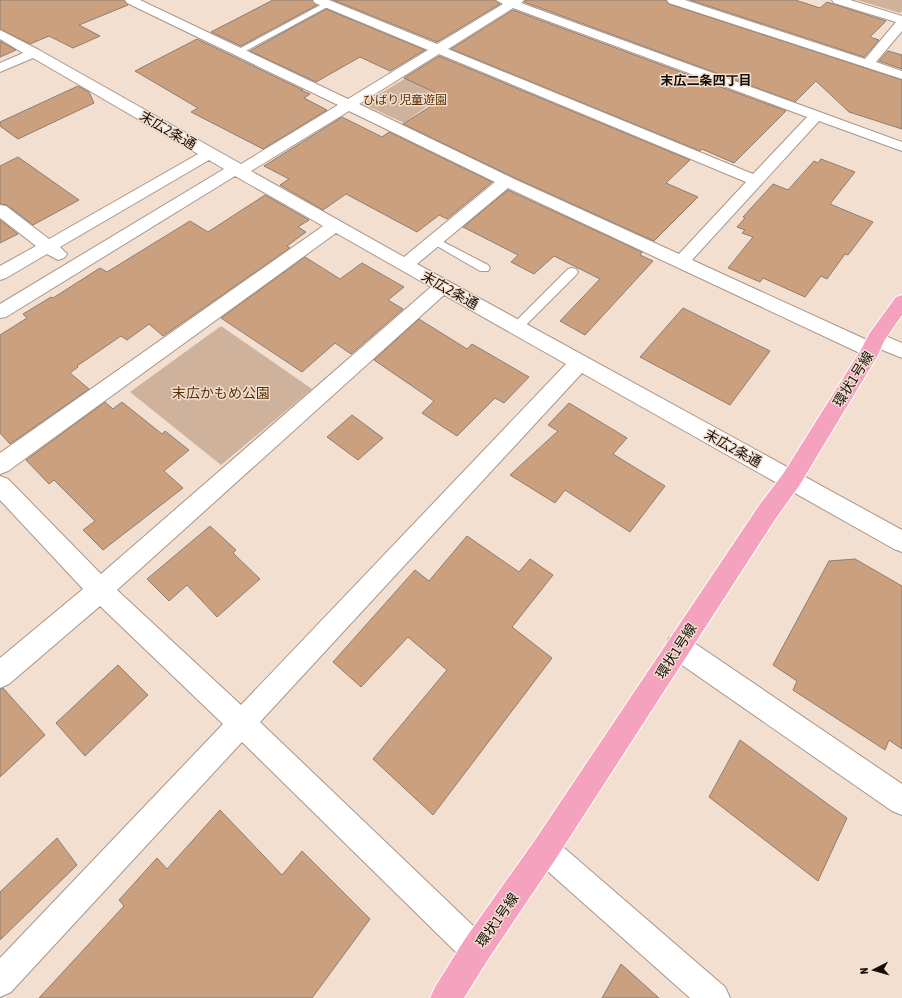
<svg xmlns="http://www.w3.org/2000/svg" width="902" height="998" font-family="'Asap Condensed','Noto Sans JP',sans-serif">
<style>
.green{fill:#ceb29c}
.building{fill:#cba07e;stroke:#8f7d70}
.lines{fill:none;stroke-linecap:round;stroke-linejoin:round}
.lane-casing{stroke:#a89689;stroke-width:2}
.street-casing{stroke:#a89689;stroke-width:2}
.primary-casing{stroke:#fff;stroke-width:2}
.lane{fill:#fff;fill-rule:evenodd}
.street{fill:#fff;fill-rule:evenodd}
.primary{fill:#f4a2be;fill-rule:evenodd}
.labels{text-anchor:middle;stroke-width:3;stroke-linejoin:round;paint-order:stroke}
.far-park-label{font-size:12px;fill:#572e02;stroke:#f3dfd0}
.far-neighbourhood-label{font-size:13px;font-weight:bold;fill:#150f0a;stroke:#f3dfd0}
.street-label{font-size:14px;fill:#150f0a;stroke:#f3dfd0}
.park-label{font-size:14px;fill:#572e02;stroke:#f3dfd0}
</style>
<rect width="100%" height="100%" fill="#f3dfd0"/>
<g class="green">
<polygon points="857,0 902,0 902,11 900,13"/>
<polygon points="406,78 441,96 404,123 363,104"/>
<polygon points="221,326 312,389 221,465 130,392"/>
</g>
<g class="building">
<polygon points="0,0 124,0 128,5 79,25 100,36 73,48 49,36 30,44 0,29"/>
<polygon points="273,0 312,0 317,5 241,46 211,32"/>
<polygon points="333,0 495,0 500,4 437,42"/>
<polygon points="526,0 666,0 669,4 902,80 902,129 849,112 816,81 795,102 524,2"/>
<polygon points="690,0 795,0 820,8 827,2 886,21 870,37 879,40 864,57"/>
<polygon points="326,9 425,50 390,71 360,57 316,82 250,51"/>
<polygon points="513,10 786,111 734,163 702,149 700,151 451,49"/>
<polygon points="197,39 303,90 301,90 310,94 304,98 327,110 263,149 191,112 198,108 135,71"/>
<polygon points="0,41 16,50 0,57"/>
<polygon points="888,51 902,55 902,69 879,61"/>
<polygon points="439,56 690,160 666,183 698,197 654,241 513,177 403,124 445,97 404,78"/>
<polygon points="78,86 89,92 94,103 18,139 0,126 0,122"/>
<polygon points="342,117 382,137 389,132 492,182 447,219 439,215 417,232 346,194 323,210 280,185 289,179 264,166"/>
<polygon points="18,157 79,200 33,225 7,205 0,204 0,166"/>
<polygon points="821,159 855,172 830,204 873,222 848,255 845,254 827,279 821,276 805,297 763,278 760,282 728,268 753,237 742,233 745,230 737,227 745,218 743,217 773,184 788,190 814,161 818,163"/>
<polygon points="508,190 642,252 640,255 653,261 585,335 560,321 600,279 554,256 534,274 511,262 518,255 463,227"/>
<polygon points="265,195 309,220 298,227 306,232 287,246 290,248 163,336 149,324 127,340 121,336 77,366 78,367 70,373 89,389 10,444 0,433 0,335 27,318 23,314 51,297 53,298 100,268 107,272 190,221 208,232"/>
<polygon points="0,220 18,234 0,243"/>
<polygon points="305,257 340,279 362,263 404,287 388,300 403,309 351,354 335,343 302,372 221,318"/>
<polygon points="683,308 770,351 730,405 640,357"/>
<polygon points="419,319 467,349 472,344 529,377 504,403 495,398 457,436 422,413 434,401 374,360"/>
<polygon points="105,402 113,409 122,402 162,434 165,431 189,450 164,471 183,488 103,550 83,530 95,521 54,480 49,484 26,460"/>
<polygon points="569,403 627,438 613,454 665,486 630,532 565,490 555,503 510,475 558,431 548,425"/>
<polygon points="352,415 383,438 358,460 327,437"/>
<polygon points="210,526 236,550 233,553 260,579 217,617 187,585 169,601 147,579"/>
<polygon points="467,536 519,572 530,559 553,575 512,627 552,658 433,815 373,759 447,670 408,637 361,687 333,662 415,570 429,581"/>
<polygon points="855,559 902,586 902,749 889,740 885,750 793,690 797,681 773,665 829,561"/>
<polygon points="118,665 148,695 85,756 56,723"/>
<polygon points="3,688 45,735 0,777 0,689"/>
<polygon points="740,740 847,818 818,881 709,797"/>
<polygon points="220,810 282,875 302,851 370,919 312,998 39,998 124,906 119,900 157,858 167,869"/>
<polygon points="57,838 77,865 0,940 0,892"/>
<polygon points="621,964 659,998 602,998"/>
</g>
<g class="lines">
<defs>
<g id="lane">
<polygon points="326,2 332,2 333,4 242,53 236,53 235,51"/>
<polygon points="434,237 488,265 490,268 488,271 480,271 430,242 429,240 430,238"/>
<polygon points="572,268 576,269 578,272 576,275 520,331 516,332 512,331 510,328 512,325 568,269"/>
</g>
<g id="street">
<path d="M125 0H140L348 99 428 50 315 3 313 0H329L437 44 503 4 496 0H524L521 3 902 142V151L819 121 692 260 867 340 869 334 876 332 902 343V358L880 349 878 355 871 357 864 355 508 188 417 264 902 530V552L894 549 582 373 260 722 487 939 492 950 487 961 476 966 465 961 242 742 11 992 0 997V958L223 724 100 606 9 684 0 688V658L83 589 0 500V476L8 479 101 574 431 287 336 233 8 471 0 474V453L323 226 235 176 6 317 0 318V304L224 169 209 160 60 247 67 254 64 258 58 260 47 254 6 278 0 280V266L36 246 0 218V205L6 206 49 239 198 154 33 58 0 72V63L23 53 0 39V30L39 50 241 164 338 105 127 3ZM513 8 807 117 753 174 448 49ZM439 54 746 182 679 254 512 178 359 104ZM349 111 495 182 404 257 251 171ZM444 295 566 364 241 705 117 590Z"/>
<polygon points="667,0 685,0 865,59 896,22 834,3 832,0 850,0 902,16 902,31 876,62 902,71 902,79 669,3"/>
<polygon points="678,635 687,638 902,784 902,815 892,811 669,656 666,647 669,638"/>
<polygon points="545,835 555,840 725,987 730,998 690,998 535,860 530,850 535,840"/>
</g>
<polygon id="primary" points="902,295 902,315 884,341 878,355 799,486 776,518 555,860 487,961 464,998 430,998 435,987 465,939 535,840 760,504 783,474 862,348 869,334 896,297"/>
</defs>
<use href="#lane" class="lane-casing"/>
<use href="#street" class="street-casing"/>
<use href="#primary" class="primary-casing"/>
<use href="#lane" class="lane"/>
<use href="#street" class="street"/>
<use href="#primary" class="primary"/>
</g>
<g class="labels">
<g class="far-park-label">
<text x="405" y="104">ひばり児童遊園</text>
</g>
<g class="far-neighbourhood-label">
<text x="706" y="85">末広二条四丁目</text>
</g>
<g class="street-label">
<text transform="translate(168 130) rotate(30)" y="5">末広2条通</text>
<text transform="translate(450 290) rotate(29)" y="5">末広2条通</text>
<text transform="translate(853 379) rotate(-58)" y="5">環状1号線</text>
<text transform="translate(733 448) rotate(29)" y="5">末広2条通</text>
<text transform="translate(676 651) rotate(-57)" y="5">環状1号線</text>
<text transform="translate(497 920) rotate(-55)" y="5">環状1号線</text>
</g>
<g class="park-label">
<text x="221" y="398">末広かもめ公園</text>
</g>
</g>
<g transform="translate(874 970) rotate(264)" stroke="#f3dfd0" stroke-width="3" paint-order="stroke">
<path d="M0-3L7 15L0 10L-7 15Z" fill="#150f0a"/>
<text y="-6" font-size="11" font-weight="bold" text-anchor="middle" fill="#150f0a">N</text>
</g>
</svg>
